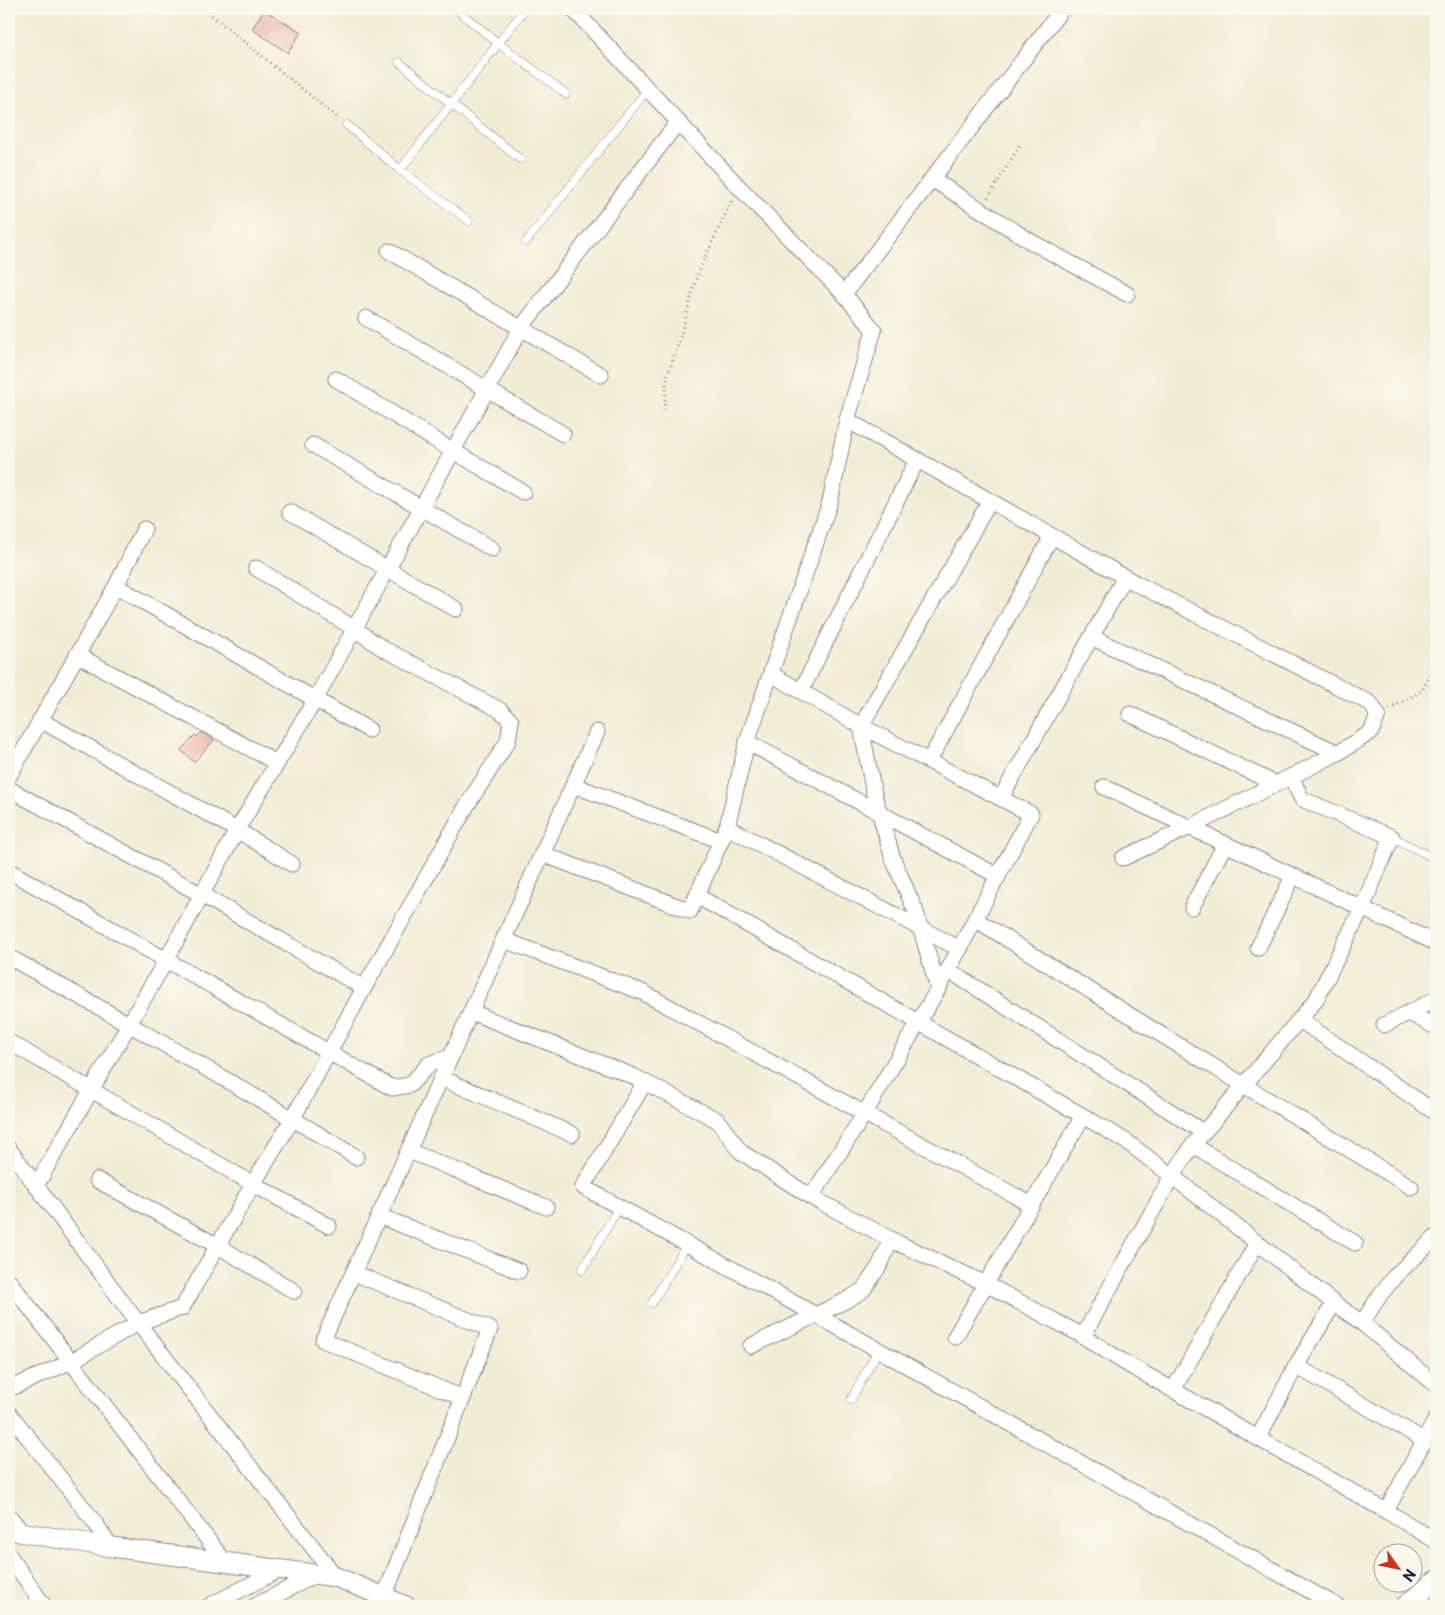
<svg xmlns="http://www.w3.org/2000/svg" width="1445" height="1615" font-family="'Playpen Sans',sans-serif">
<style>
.building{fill:#e7aea2}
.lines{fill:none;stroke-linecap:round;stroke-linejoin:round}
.service-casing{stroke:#8a8788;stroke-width:9}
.minor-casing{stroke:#8a8788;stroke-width:17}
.tertiary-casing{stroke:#8a8788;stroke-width:21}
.path{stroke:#8a8788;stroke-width:3;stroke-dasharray:1 4;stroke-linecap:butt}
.service{stroke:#fff;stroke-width:8}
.minor{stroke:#fff;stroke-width:15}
.tertiary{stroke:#fff;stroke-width:19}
</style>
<rect width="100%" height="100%" fill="#fbf7ec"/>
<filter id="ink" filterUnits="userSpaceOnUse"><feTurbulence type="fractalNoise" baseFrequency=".02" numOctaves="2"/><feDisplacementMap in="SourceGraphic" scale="10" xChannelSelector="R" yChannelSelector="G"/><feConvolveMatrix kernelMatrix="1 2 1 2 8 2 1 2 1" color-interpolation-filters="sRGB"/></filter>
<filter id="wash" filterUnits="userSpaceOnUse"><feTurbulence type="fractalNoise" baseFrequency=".0096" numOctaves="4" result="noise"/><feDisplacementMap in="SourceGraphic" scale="20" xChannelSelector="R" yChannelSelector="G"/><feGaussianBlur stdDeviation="1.12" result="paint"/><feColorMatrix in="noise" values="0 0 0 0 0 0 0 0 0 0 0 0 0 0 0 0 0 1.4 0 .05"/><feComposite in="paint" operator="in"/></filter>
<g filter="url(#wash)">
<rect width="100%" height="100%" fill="#f2ecd5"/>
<g id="blocks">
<g class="building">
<polygon points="264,10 301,32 288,53 252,29"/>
<polygon points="201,733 214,740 194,762 181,750 195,735 197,737"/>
</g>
</g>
</g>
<g filter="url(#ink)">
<use href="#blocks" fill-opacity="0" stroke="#8a8788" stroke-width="1"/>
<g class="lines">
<defs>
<g id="service">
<polyline points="456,9 498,43 566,94"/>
<polyline points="399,62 520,159"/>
<polyline points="347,125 400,170 469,221"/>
<polyline points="400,170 525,9"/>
<polyline points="526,242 648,89"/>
<polyline points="1392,837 1436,859"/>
<polyline points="582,1270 619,1207"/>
<polyline points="652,1303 687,1244"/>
<polyline points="851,1400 878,1350"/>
</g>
<g id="minor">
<polyline points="932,179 1030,241 1127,294"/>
<polyline points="389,251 601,375"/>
<polyline points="844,294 1062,9"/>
<polyline points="366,318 563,434"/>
<polyline points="336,379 453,451 523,492"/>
<polyline points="847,420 1137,584 1370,703 1378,715 1371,732 1338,753 1190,827 1123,858"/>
<polyline points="313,445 492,549"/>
<polyline points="290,512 456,609"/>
<polyline points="116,586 369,730"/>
<polyline points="1091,637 1338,753"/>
<polyline points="77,655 277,763"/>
<polyline points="771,674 861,726 1031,814 938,989 865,1113 811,1197"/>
<polyline points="801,691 917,460"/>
<polyline points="1130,714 1276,784"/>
<polyline points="40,720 237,830 292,864"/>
<polyline points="747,742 998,876"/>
<polyline points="929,761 1052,536"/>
<polyline points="9,776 116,586 144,529"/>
<polyline points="573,785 721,841"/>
<polyline points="1104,787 1436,943"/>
<polyline points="9,789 202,895 364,988"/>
<polyline points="1001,798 1125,577"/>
<polyline points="727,827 960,949"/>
<polyline points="543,854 690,911 727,827 747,742 830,502 847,420 874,330 844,294 738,186 573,9"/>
<polyline points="9,871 392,1088 410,1085 429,1064 451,1057"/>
<polyline points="697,896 1083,1116 1127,1142 1172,1176 1334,1303 1362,1323 1436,1385"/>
<polyline points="1192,907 1225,844"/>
<polyline points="975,919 1152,1029 1411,1187"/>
<polyline points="504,940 642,992 1032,1205"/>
<polyline points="1258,948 1293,876"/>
<path d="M9 957C126 1022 242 1087 356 1157"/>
<polyline points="948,970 1203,1132"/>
<polyline points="938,989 916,912 893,859 874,794 861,726 990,501"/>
<polyline points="471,1012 633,1076 717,1120 741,1152 811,1197 898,1243 986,1284 1083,1336 1122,1361 1386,1511 1436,1541"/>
<polyline points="1409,1013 1436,1027"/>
<polyline points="1300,1020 1436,1113"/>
<polyline points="1384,1025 1436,999"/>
<polyline points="9,1042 253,1184 329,1226"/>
<polyline points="441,1078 572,1134"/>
<polyline points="645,1082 583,1187 816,1315 1337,1606"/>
<polyline points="1193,1145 1355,1243"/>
<polyline points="9,1149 138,1323 336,1577"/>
<polyline points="409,1151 546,1207"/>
<polyline points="97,1180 218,1246 294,1291"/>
<polyline points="36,1186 166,960 237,830 315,700 521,328 678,122"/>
<polyline points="379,1216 519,1271"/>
<polyline points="354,1273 490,1329 384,1597"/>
<polyline points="9,1281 225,1562"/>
<polyline points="1362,1323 1380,1295 1395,1276 1436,1237"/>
<polyline points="1083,1336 1172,1176 1193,1145 1316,1000 1362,908 1392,837 1302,799 1291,777"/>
<polyline points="955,1337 1083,1116"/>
<polyline points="751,1346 845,1301 863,1290 880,1265 891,1239"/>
<polyline points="1296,1366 1424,1440"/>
<polyline points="9,1389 70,1362 138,1323 182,1308 253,1184 293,1118 364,988 466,807 508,741 511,721 500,710 382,648 355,629 256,568"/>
<polyline points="1173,1390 1257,1243"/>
<polyline points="463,1398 323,1340 597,732"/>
<polyline points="9,1413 96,1524 111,1547"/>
<polyline points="1258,1438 1296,1366 1334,1303"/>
<polyline points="1386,1511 1436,1419"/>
<polyline points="9,1555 44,1606"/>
<polyline points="209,1606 281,1569"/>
<polyline points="255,1606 317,1574"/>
</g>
<g id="tertiary">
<polyline points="9,1519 19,1532 111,1547 336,1577 406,1606"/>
<polyline points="1405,1606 1436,1580"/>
</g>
</defs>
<use href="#service" class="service-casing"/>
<use href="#minor" class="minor-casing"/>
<use href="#tertiary" class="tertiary-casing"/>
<g class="path">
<polyline points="204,9 339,119"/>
<polyline points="988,198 1020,145"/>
<polyline points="664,410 667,377 678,345 698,273 732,200"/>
<polyline points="1389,709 1422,691 1436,663"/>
</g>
<use href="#service" class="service"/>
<use href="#minor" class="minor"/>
<use href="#tertiary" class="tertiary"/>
</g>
</g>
<rect width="1445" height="1615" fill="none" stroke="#fbf7ec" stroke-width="30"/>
<g transform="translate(1398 1568) rotate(123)"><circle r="24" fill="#fbf7ec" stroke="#a4a2a5"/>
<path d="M0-4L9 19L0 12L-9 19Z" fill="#c8321e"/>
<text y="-8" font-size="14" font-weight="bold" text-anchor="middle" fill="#22223b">N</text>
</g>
</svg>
